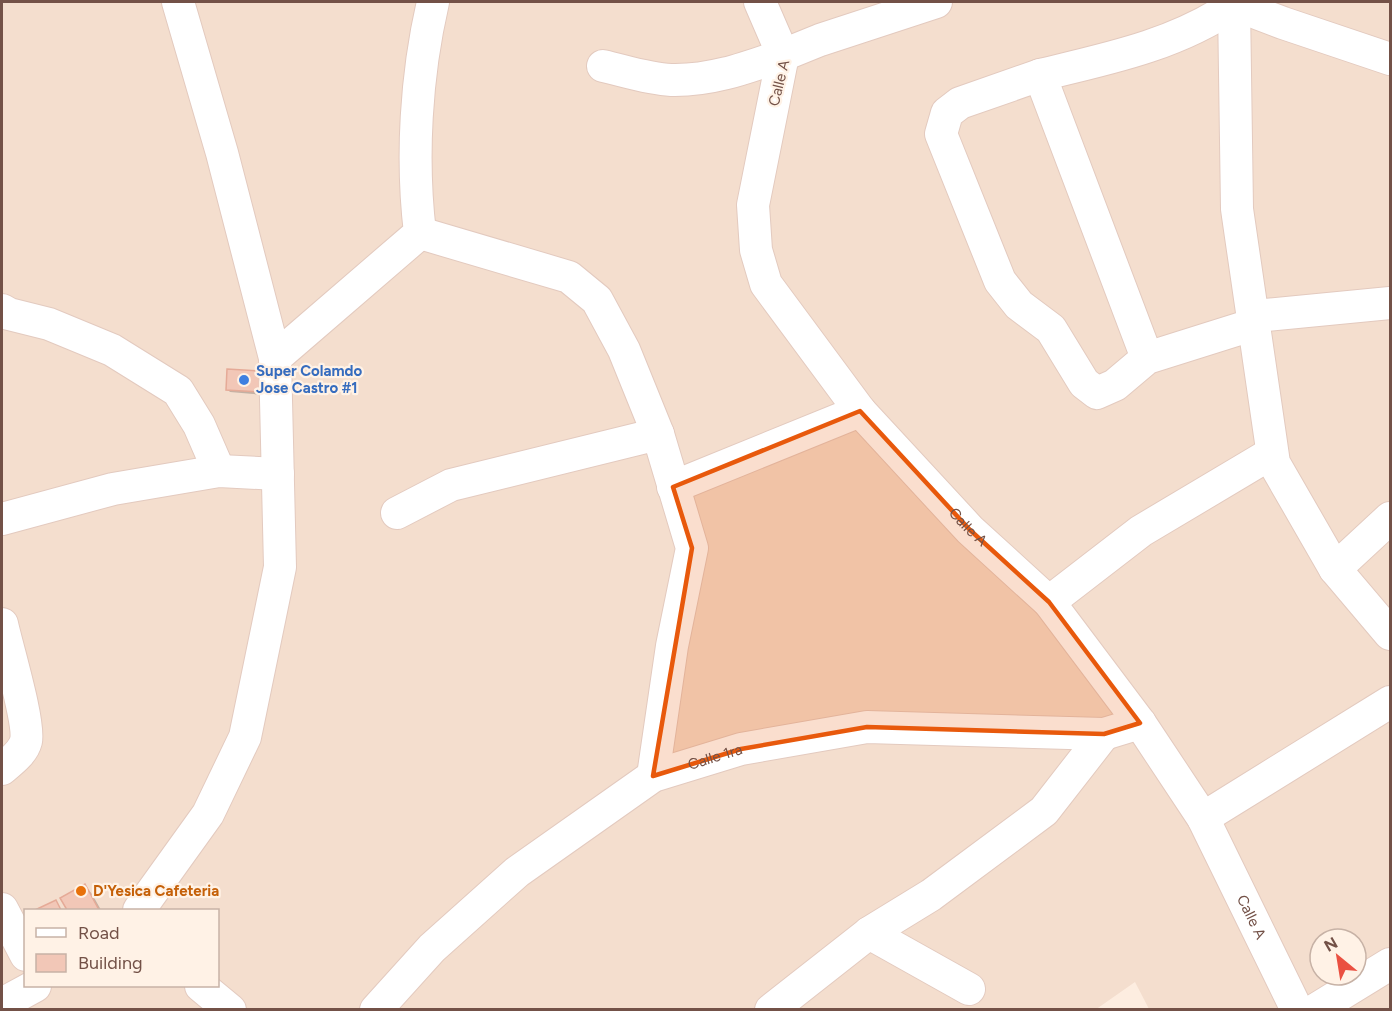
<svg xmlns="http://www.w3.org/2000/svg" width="1392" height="1011" font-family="Figtree,sans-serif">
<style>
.residential{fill:#f4dece;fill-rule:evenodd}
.shadow{fill:#0003}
.building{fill:#f2c7b7;stroke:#e5aa97;stroke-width:1.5}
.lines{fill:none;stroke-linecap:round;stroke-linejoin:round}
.minor-casing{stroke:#e3cabf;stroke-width:34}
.minor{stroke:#fff;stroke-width:32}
.marked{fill:#e8590c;fill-opacity:0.2;stroke:#e8590c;stroke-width:4.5;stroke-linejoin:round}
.shop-dot{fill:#3f7fe0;stroke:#fff2e6;stroke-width:2}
.food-dot{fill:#e8710a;stroke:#fff2e6;stroke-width:2}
.labels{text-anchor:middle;stroke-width:4.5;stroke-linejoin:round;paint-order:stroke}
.street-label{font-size:15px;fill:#735147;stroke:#fff2e6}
.shop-label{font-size:15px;font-weight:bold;fill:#366cbe;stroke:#fff2e6;text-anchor:start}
.food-label{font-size:15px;font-weight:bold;fill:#c56008;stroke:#fff2e6;text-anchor:start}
</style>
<rect width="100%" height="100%" fill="#fdede0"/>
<path class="residential" d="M2 2H1390V1009H1149L1135 982 1095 1010H2ZM26 910H218V986H26ZM1320 939H1356V975H1320Z"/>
<g class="shadow">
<polygon points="261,372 263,395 230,392 227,389"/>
<polygon points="85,886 92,894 101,910 69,910 62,899"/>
</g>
<g class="building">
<polygon points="227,369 262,371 260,392 226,390"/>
<polygon points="85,884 99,910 67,910 60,898"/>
<polygon points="56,900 61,910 35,910"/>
</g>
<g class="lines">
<defs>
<g id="minor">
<polyline points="178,2 222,153 275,358"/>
<path id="s1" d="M936 2 820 40 783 55 753 205 756 250 766 284 860 411 970 530 1049 602 1140 723 1203 818 1297 1010"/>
<polyline points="1228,2 1283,23 1390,59"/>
<polyline points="1234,5 1237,209 1274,463 1335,569 1390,634"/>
<path d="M603 66C625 71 649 79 671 80 711 81 746 68 783 55L760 2"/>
<path d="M1040 75C1107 59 1176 45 1234 5"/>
<polyline points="420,233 569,277 597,300 624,350 658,434 692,548 672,646 653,776"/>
<polyline points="2,310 9,314 49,324 112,350 178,391 199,425 219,471"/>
<polyline points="1255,316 1390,303"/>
<polyline points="1147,358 1040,75 960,103 947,113 941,134 1000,281 1019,305 1051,329 1084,383 1097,393 1115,385 1147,358 1255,324"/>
<polyline points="673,487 860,411"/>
<polyline points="397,513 451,485 658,434"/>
<polyline points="2,519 113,489 219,471 278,474"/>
<polyline points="1335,569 1390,518"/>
<polyline points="1049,602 1141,531 1272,453"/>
<path d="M2 624C7 647 30 723 26 741 23 753 10 762 2 769"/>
<polyline points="1203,818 1390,702"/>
<polyline points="2,909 26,955"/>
<path d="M139 910 208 814 245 737 280 567 275 358 420 233C411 158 416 75 433 2"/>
<polyline points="869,933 969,989"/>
<polyline points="201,986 230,1010"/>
<polyline points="2,1004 35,986"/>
<path id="s2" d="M376 1010 432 948 517 872 653 776 741 749 867 727 1104 734 1140 723"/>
<polyline points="771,1010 869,933 931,895 1044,811 1104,734"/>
<polyline points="1315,1010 1390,964"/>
</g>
</defs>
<use href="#minor" class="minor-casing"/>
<use href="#minor" class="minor"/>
</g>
<path class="marked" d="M860 411 970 530 1049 602 1140 723 1104 734 867 727 741 749 653 776 692 548 673 487Z"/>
<circle class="shop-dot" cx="244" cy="380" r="6"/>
<circle class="food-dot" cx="81" cy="891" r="6"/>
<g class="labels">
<g class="street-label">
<text transform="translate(779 83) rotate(-76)" y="5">Calle A</text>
<text dy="5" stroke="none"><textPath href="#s1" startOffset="712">Calle A</textPath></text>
<text dy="5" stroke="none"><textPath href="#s2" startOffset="429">Calle 1ra</textPath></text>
<text dy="5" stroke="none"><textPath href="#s1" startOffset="1198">Calle A</textPath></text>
</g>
<g class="shop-label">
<text x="256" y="376">Super Colamdo<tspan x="256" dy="17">Jose Castro #1</tspan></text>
</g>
<g class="food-label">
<text x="93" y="896">D'Yesica Cafeteria</text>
</g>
</g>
<rect width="1392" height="1011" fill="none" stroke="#735147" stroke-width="6"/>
<rect x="24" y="909" width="195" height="78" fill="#fff2e6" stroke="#c7b2a6" stroke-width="1.5"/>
<rect x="36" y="928" width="30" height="9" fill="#ffffff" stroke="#c7b2a6" stroke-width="1.5"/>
<text x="78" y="939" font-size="18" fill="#735147">Road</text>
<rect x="36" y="954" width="30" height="18" fill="#f2c7b7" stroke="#c7b2a6" stroke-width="1.5"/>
<text x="78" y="969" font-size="18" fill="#735147">Building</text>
<g transform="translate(1338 957) rotate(330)"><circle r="28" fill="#fff2e6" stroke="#c7b2a6" stroke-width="1.5"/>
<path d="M0-4.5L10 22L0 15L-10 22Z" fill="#ea5041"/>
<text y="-9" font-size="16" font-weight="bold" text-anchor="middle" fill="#735147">N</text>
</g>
</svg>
